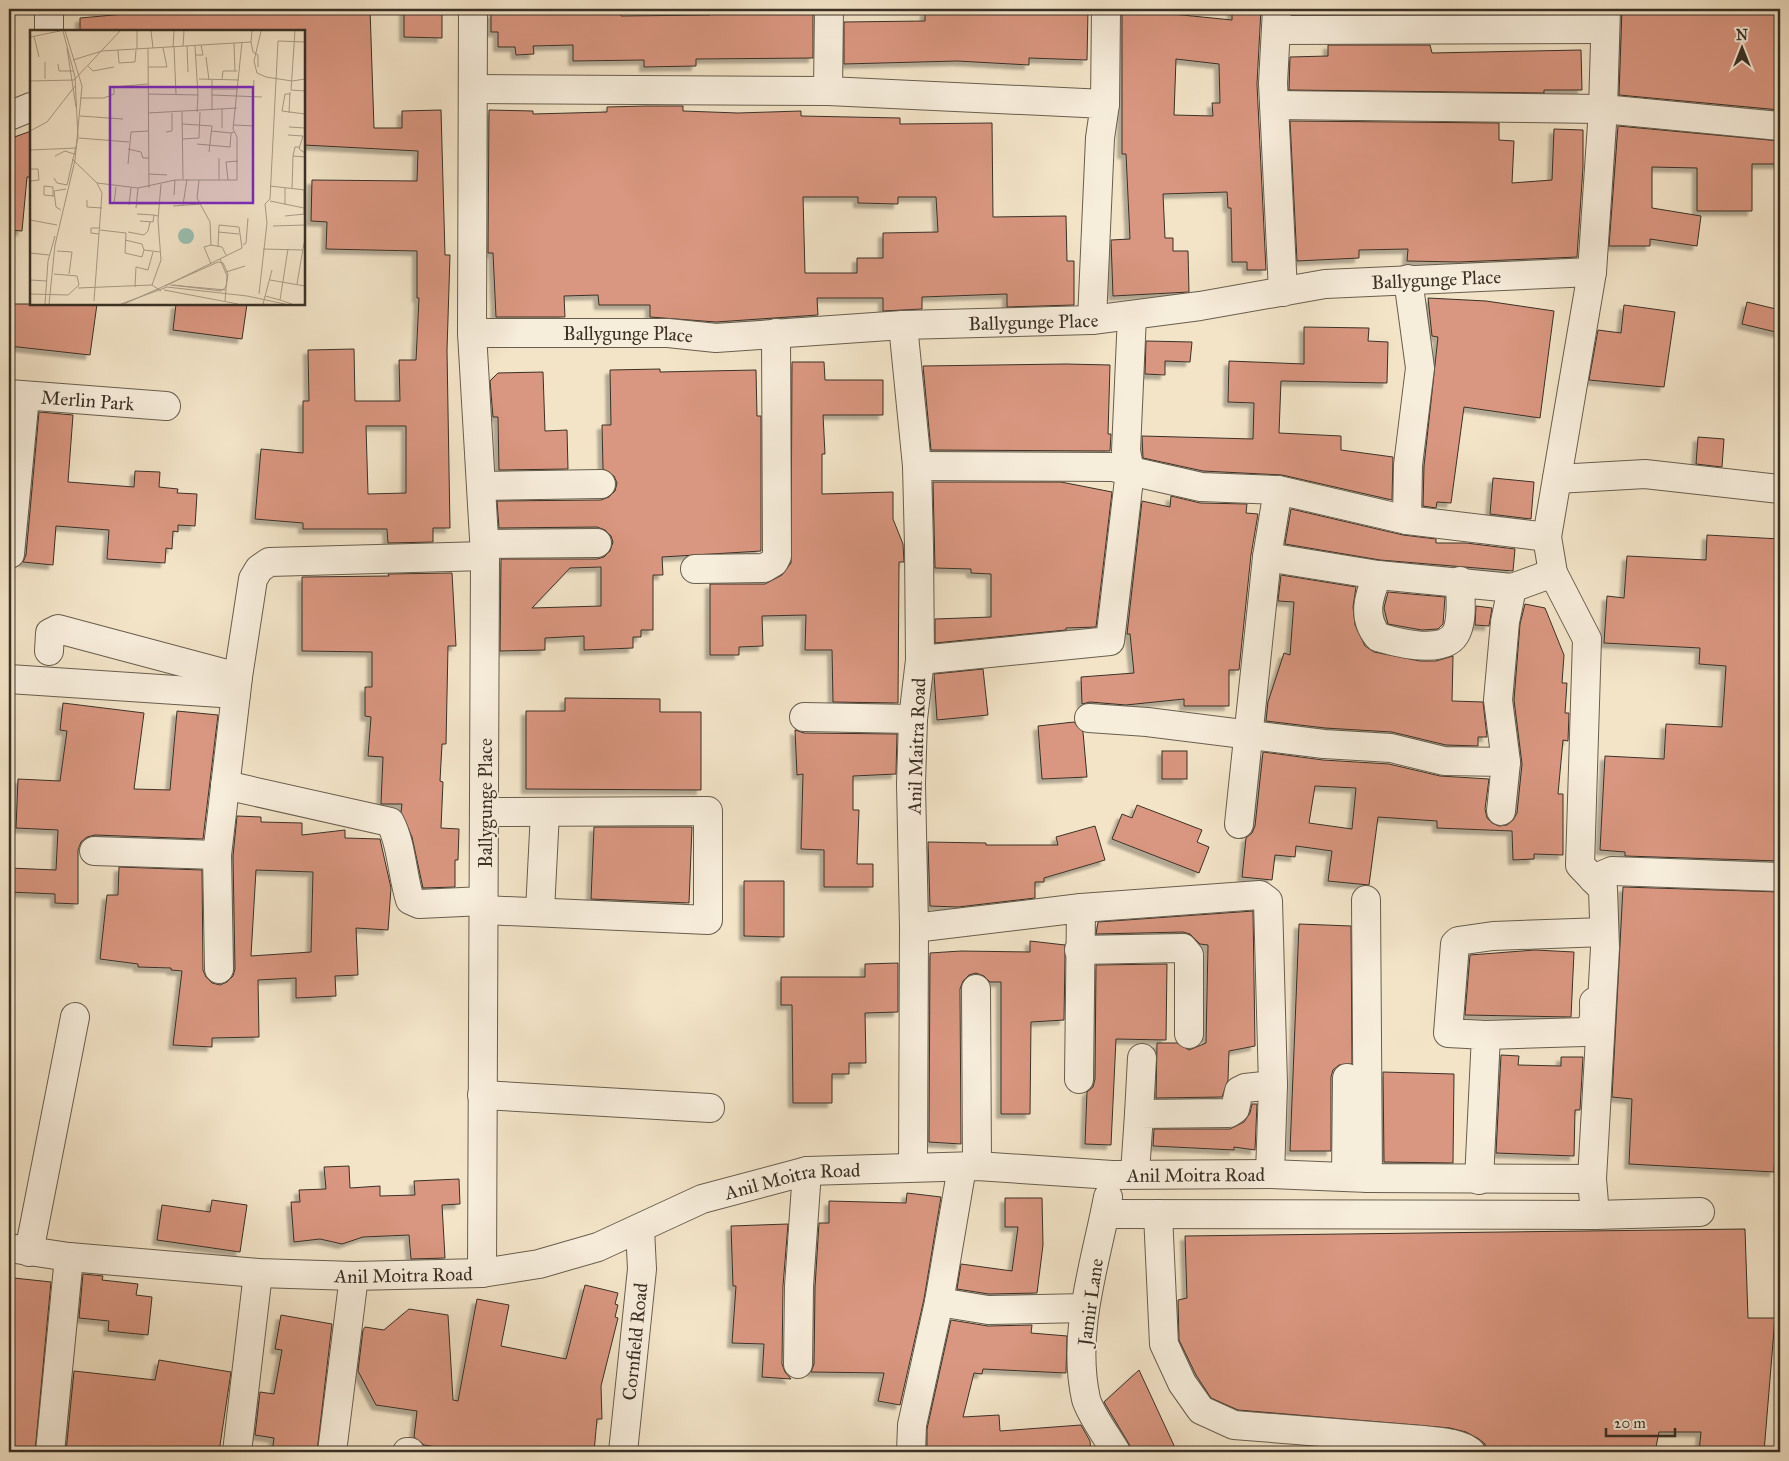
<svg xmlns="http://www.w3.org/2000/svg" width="1789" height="1461" font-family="'IM FELL Great Primer',serif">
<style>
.building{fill:#d99680;stroke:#3a3126;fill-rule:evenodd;filter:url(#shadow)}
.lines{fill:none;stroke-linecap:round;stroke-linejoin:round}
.minor-casing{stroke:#685e4e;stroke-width:30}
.minor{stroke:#f7eddb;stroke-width:28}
.labels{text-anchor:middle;stroke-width:4;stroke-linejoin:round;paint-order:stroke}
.street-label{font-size:19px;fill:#3a3126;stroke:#f7eddb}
.inset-road{fill:none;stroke:#a99c87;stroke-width:1}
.view{fill:#7b2cbf;fill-opacity:0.15;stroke:#7b2cbf;stroke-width:2.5}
.inset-edge{fill:none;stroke:#3a3126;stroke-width:2.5}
</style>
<defs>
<filter id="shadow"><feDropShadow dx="-4.5" dy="4.5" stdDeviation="1" flood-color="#0004"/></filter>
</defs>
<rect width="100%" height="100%" fill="#f3e4c8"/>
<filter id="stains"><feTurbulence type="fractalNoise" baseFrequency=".004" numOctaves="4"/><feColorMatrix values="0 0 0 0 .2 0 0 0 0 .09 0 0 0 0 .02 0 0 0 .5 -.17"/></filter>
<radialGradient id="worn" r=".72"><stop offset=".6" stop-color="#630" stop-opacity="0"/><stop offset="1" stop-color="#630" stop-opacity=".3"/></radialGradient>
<g class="building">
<path d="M135 9H370L374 128H402V111L441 110 445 255H450L447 350 450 528H433V542L388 543 387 529H303V523L255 519 261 449 303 453V401H309L308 350 354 349 355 401H400L399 360H416L419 298H417V251L326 249 327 222 311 221 312 180 417 181 418 151 304 145V31H80V18L136 13ZM366 426H406V493L368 494Z"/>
<polygon points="404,9 442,9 442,38 404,37"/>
<polygon points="495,9 621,9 621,16 710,15 710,9 813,9 813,58 696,59 696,66 644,67 644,60 573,61 573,45 533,46 534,54 516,55 515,47 498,47 498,32 491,32 491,13 495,13"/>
<polygon points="996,9 996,13 1033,12 1033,9 1088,9 1087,60 1029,58 1029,65 957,61 844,64 844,22 925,21 925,11"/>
<path d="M1122 9 1232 20V9H1261L1257 84 1266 270H1247V262H1232L1231 208H1228L1227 192 1163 194 1165 238H1173V251H1188L1189 292 1113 296 1111 240 1130 239 1126 154H1122ZM1176 59 1219 64 1220 103H1212L1213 116 1174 115Z"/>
<rect x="1328" y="9" width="102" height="5"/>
<polygon points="1622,9 1780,9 1780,110 1619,95"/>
<polygon points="1328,45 1430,45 1432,53 1581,50 1582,90 1544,90 1544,93 1289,90 1290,57 1328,56"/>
<path d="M646 106H683V111L738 113 801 111V116L900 118V124L992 123 993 217 1066 216 1067 261H1074V305L1007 307V294L922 297V309L883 311V298H817L818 315 716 322 650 317V305H599L598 295 564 296 565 317H496L493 253H488L489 110 533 111V114L607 112V107ZM803 197H858V203L898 204V197H936L938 232 883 233V258H857V273H805Z"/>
<polygon points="1290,121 1499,123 1499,140 1514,141 1512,183 1552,180 1554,129 1583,130 1583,167 1577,257 1459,262 1407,261 1408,249 1359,250 1359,258 1297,261"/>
<polygon points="1618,126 1780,141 1780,164 1752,164 1752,211 1697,211 1697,168 1652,167 1652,208 1701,216 1697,246 1650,239 1650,246 1609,246"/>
<polygon points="31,131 31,177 27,177 22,231 9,230 9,139"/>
<polygon points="1428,298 1486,301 1554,311 1540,418 1464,407 1451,503 1437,502 1436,508 1423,506 1424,466 1438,337 1432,336"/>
<polygon points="1747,302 1780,310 1780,333 1742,324"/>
<polygon points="9,304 97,304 90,355 9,346"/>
<polygon points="176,304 247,304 242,339 173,330"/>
<polygon points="1624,305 1675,312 1664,387 1589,380 1598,330 1621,333"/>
<polygon points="1304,327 1369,328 1368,341 1388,342 1387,383 1281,381 1279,433 1341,436 1341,450 1393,457 1392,500 1282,475 1203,471 1143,458 1142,436 1253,439 1254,403 1228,402 1229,361 1304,364"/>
<polygon points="1146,341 1192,342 1190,362 1165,361 1165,375 1145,374"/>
<polygon points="792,362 824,362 825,380 883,380 883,415 823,415 825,454 822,454 822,494 893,492 893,519 903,544 904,562 899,562 898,703 833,702 832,650 805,650 806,615 762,616 763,646 739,647 739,655 710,655 710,584 765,584 782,575 791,563"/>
<polygon points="1066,364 1110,365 1108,434 1111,434 1110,451 931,450 923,366"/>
<path d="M660 369V372L756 370 757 416H761V551L662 557 663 575H653V630H641V637H633V648L584 650V636L545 638V650L500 651 501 559H597L604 557 610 551 613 542 611 536 605 530 597 527 499 528 497 501 601 500 609 497 615 491 617 483 614 476 603 469 602 425H611L610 370ZM601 567V606L532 608 570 568Z"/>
<polygon points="543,372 545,431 567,430 568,469 499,470 498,417 493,417 490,381 498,373"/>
<polygon points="39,412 73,415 68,482 134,487 135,471 160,472 159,487 178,489 177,493 197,494 195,526 178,525 178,532 173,531 172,549 166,548 165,563 107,559 109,530 56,526 53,565 23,562 26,555"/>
<polygon points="1698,437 1724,439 1722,467 1696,464"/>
<polygon points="1493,478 1534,482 1531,519 1490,514"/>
<polygon points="933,482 1061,482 1112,492 1096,627 1066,628 1066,630 935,643 935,619 991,617 991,574 971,573 971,569 935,568"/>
<polygon points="1171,496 1200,503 1247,504 1246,513 1258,514 1251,555 1239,670 1229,670 1229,706 1184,706 1184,699 1126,705 1090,702 1082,704 1081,677 1134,673 1130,634 1127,634 1142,501 1170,507"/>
<polygon points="1291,509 1403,535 1436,539 1436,543 1466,543 1515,549 1513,571 1380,560 1285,544"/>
<polygon points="1707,535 1780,539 1780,861 1625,856 1625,852 1600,850 1605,756 1664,759 1666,724 1722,727 1726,666 1699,664 1700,648 1604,643 1607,596 1624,598 1627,556 1706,560"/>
<polygon points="452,573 456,646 448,646 446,744 442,744 440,781 443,782 441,828 459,829 458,860 455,860 455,887 423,888 412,837 401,812 402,804 381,804 383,757 368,756 371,717 365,716 365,687 372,687 372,652 302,651 302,577 389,576 388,574"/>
<polygon points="1281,575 1356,587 1353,607 1355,625 1365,646 1374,652 1420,661 1436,661 1453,656 1452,701 1483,702 1487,737 1478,737 1478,746 1446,745 1392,732 1325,728 1266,721 1268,702 1284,653 1290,655 1294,602 1278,601"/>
<polygon points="1388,592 1445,597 1443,624 1438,629 1422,630 1388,624 1384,608"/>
<path d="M1525 604 1545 608 1564 655 1562 683H1567L1565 713H1569L1568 741 1563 740 1558 794H1563V855L1534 854V859L1513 860 1512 831 1437 828V821L1378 817 1369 885 1328 881 1332 851 1296 846 1295 857 1275 855 1272 880 1242 877 1246 838 1252 833 1255 826 1263 752 1323 760 1389 764 1440 776 1489 779 1485 809 1487 818 1492 823 1499 826 1507 825 1513 820 1517 813 1522 764 1514 700 1520 624ZM1315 786 1356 788 1352 829 1309 823Z"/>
<polygon points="1476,606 1492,608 1489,626 1475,625"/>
<polygon points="983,669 988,715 937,720 934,674"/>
<polygon points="565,698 660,699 660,712 701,712 701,790 526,789 526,711 565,711"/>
<polygon points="63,703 144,713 134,789 170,790 177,711 218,715 203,839 95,835 87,837 81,842 78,850 78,904 55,903 55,894 9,892 9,868 56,870 58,830 16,828 18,779 60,781 67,731 60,730"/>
<polygon points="1074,722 1083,732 1087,777 1042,779 1038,726"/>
<polygon points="795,730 804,733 897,734 896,774 853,776 853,810 859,810 857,864 873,864 873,887 824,887 824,850 801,849 803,774 797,775"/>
<rect x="1162" y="751" width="25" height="28"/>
<polygon points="1137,805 1202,830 1197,842 1209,847 1199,873 1112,839 1122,814 1132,818"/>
<path d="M237 816 261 817V822L302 823V835L345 830V838L380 839 391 888 388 930 356 928 358 975 335 976 336 996 296 998V978L258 980 259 1037 212 1038V1047L173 1045 182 971 171 970V968L138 967V964L100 959 107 895H118L119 867 202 870 203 970 206 977 212 983 220 985 227 982 233 976 235 969 233 856ZM256 870 313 872 311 952 251 956Z"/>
<polygon points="1095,826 1105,860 1044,878 1044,882 1035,882 1035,898 958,907 930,906 928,842 986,843 986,845 1058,845 1056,837"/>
<polygon points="594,827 692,827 689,903 591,899"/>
<polygon points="744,881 784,881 784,937 744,936"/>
<polygon points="1623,887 1780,892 1780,1061 1774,1172 1629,1164 1632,1099 1612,1097"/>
<polygon points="1253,911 1255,1046 1229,1051 1228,1080 1222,1097 1156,1098 1157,1043 1177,1043 1189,1050 1206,1043 1208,945 1200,944 1190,934 1183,932 1096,934 1098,922"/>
<polygon points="1299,924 1351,926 1352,1064 1339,1065 1333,1070 1331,1077 1331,1151 1290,1151"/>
<polygon points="1030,941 1065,945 1065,956 1064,1020 1031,1022 1030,1114 1001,1114 1001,982 990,982 984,976 976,973 969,975 963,981 960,989 961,1144 929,1142 930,953 961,951 1030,952"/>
<polygon points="1535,950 1574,952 1571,1017 1465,1015 1470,955"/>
<polygon points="898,963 898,1012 865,1013 866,1063 849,1063 849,1074 832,1074 832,1103 793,1103 792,1005 781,1005 781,977 865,977 865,964"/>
<polygon points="1167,964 1166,1040 1116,1039 1111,1145 1085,1144 1087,1092 1093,1087 1095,1079 1096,965"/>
<polygon points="1501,1055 1519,1056 1518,1065 1561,1066 1561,1057 1583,1057 1580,1110 1575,1110 1574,1156 1496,1153"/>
<polygon points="1383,1072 1454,1074 1453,1163 1384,1162"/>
<polygon points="1252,1104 1257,1104 1255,1150 1234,1147 1234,1150 1153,1146 1154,1129 1230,1129 1244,1122 1250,1113"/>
<polygon points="349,1166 350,1188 380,1186 380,1196 415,1195 414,1181 459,1179 460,1204 442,1205 445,1258 411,1259 409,1235 363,1237 342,1244 320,1239 294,1242 291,1202 300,1202 299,1190 326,1189 324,1167"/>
<polygon points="907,1193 941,1197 924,1299 900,1405 878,1401 884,1373 811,1372 814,1364 815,1287 819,1223 829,1223 829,1201 906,1203"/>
<polygon points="1005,1198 1042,1198 1043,1245 1037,1293 989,1294 957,1289 961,1264 1012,1271 1018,1227 1005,1227"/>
<polygon points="212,1200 247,1205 240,1252 157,1240 162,1205 210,1212"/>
<polygon points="788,1224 783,1286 782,1364 785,1372 791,1379 762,1377 764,1344 732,1343 736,1286 733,1286 731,1226"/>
<polygon points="1745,1229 1748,1318 1775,1318 1764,1452 1699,1452 1701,1432 1659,1432 1655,1452 1487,1452 1485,1444 1479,1439 1466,1432 1450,1428 1238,1410 1211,1398 1196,1375 1179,1340 1178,1300 1187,1298 1185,1236"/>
<polygon points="83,1274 103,1276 102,1280 138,1284 136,1295 152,1297 148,1335 108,1331 109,1321 79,1318"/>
<polygon points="14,1278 51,1282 35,1452 9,1452 9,1343"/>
<polygon points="585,1285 618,1293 615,1304 618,1305 615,1317 618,1318 601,1386 602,1419 597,1419 594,1452 471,1452 424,1445 414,1437 417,1411 376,1405 358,1371 363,1330 365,1327 384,1330 409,1309 448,1315 453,1400 458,1401 477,1299 509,1305 501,1346 566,1359"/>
<polygon points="281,1315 332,1324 317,1452 272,1452 274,1438 255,1435 260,1392 274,1394 282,1350 275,1349"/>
<polygon points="951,1320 988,1326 1032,1325 1031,1333 1067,1336 1066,1373 983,1369 982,1374 974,1373 963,1417 999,1415 1000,1431 1081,1425 1090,1441 1091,1452 927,1452 927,1429"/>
<polygon points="159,1360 231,1372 219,1452 66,1452 74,1371 155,1380"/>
<polygon points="1139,1370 1177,1452 1132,1452 1129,1444 1104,1402"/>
</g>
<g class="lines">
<defs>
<g id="minor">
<polyline points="49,9 49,31"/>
<polyline points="473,9 472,333 485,556 482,1273"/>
<polyline points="1277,9 1273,83 1283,292"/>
<polyline points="1276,30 1605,29"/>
<polyline points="474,89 828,91 1105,104 1100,138 1092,320"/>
<polyline points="828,91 829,9"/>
<polyline points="1105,104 1106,9"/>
<polyline points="1274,105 1603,109 1780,126"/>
<polyline points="9,116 31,107"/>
<polyline points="903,325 917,466 919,546 920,660 913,719 911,784 914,928 913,1167"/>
<path id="s1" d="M472 333H668L716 338 903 325 1092 320 1200 306 1325 284 1592 272"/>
<path id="s2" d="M9 394 166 406"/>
<polyline points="917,466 1113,467 1201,487 1278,490 1407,520 1547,537"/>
<polyline points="1557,479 1645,474 1780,489"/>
<polyline points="482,486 601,484"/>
<polyline points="1407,520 1408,465 1420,368 1408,279"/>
<polyline points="485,544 597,543"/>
<polyline points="10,554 25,396"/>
<polyline points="1267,557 1378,575 1512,588"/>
<polyline points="695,569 764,568 774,562 777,556 776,333"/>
<path d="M1378 575C1368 597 1362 617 1378 637 1398 643 1447 656 1457 631 1463 616 1460 597 1460 581"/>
<polyline points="49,651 50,633 58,629 238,677"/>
<polyline points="920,660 1110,641 1130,471 1126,451 1132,315"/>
<polyline points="9,679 236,694"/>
<polyline points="804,717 913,719"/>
<polyline points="1089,718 1147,722 1324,744 1391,748 1444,761 1506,762 1498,700 1505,622 1512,588 1553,573"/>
<path d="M225 785 390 822C402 845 402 875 410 900L419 904 484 901"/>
<polyline points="1501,811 1506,762"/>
<polyline points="1239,824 1267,557 1278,490"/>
<polyline points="94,851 217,855"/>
<polyline points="1593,879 1612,871 1780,877"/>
<polyline points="1366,900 1368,1178"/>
<polyline points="1081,908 1260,895 1268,901 1273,1085 1245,1088 1239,1091 1235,1109 1229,1113 1139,1114 1135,1173"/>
<polyline points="484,910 708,920 708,811 486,812"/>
<polyline points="540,911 545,812"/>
<polyline points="914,928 1081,908 1079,1079"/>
<polyline points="1079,950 1183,948 1189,955 1189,1034"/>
<polyline points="219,969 217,855 238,677 253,579 259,569 269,562 485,556"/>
<polyline points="976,989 977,1166"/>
<path d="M1486 1035 1584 1032C1596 1025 1594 1015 1594 1002"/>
<polyline points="482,1095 710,1108"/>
<polyline points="1139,1114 1142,1058"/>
<polyline points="1270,1174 1273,1085"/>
<polyline points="1346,1177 1347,1078"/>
<polyline points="1479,1180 1486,1035 1448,1033 1455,944 1458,941 1493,936 1604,932"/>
<path d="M1108 1197C1096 1262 1071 1332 1086 1399 1090 1414 1108 1438 1116 1452"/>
<polyline points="1105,1214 1595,1215 1700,1212"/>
<path d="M1158 1214 1164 1344 1182 1383 1201 1410 1234 1425 1423 1440C1438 1442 1458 1442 1471 1452"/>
<polyline points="1595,1215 1592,1179 1605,948 1603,889 1580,865 1587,639 1553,573 1547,537 1592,272 1603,109 1606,9"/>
<path id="s3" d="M9 1248 69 1257 258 1273 354 1276 482 1273 539 1264 598 1247 702 1199 807 1171 977 1166 1112 1175 1270 1174 1368 1178 1592 1179"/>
<polyline points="29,1252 75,1017"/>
<polyline points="939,1302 988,1310 1085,1308"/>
<polyline points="798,1364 799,1286 807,1171"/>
<polyline points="50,1452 69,1257"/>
<polyline points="237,1452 258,1273"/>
<polyline points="332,1452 354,1276"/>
<polyline points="407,1452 410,1452"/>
<path id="s4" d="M623 1452 642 1269 640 1229"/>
<polyline points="911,1452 912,1425 939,1302 962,1167"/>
</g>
</defs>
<use href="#minor" class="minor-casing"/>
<use href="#minor" class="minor"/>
</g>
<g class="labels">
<g class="street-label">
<text dy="7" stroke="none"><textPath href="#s1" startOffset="968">Ballygunge Place</textPath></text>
<text dy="7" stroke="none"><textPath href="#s1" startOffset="562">Ballygunge Place</textPath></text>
<text dy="7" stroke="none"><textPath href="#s1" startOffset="156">Ballygunge Place</textPath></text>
<text dy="7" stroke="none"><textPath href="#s2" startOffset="79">Merlin Park</textPath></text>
<text transform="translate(916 746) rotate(-88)" y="7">Anil Maitra Road</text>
<text transform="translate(485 803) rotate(-90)" y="7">Ballygunge Place</text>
<text dy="7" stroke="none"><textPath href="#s3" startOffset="1206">Anil Moitra Road</textPath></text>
<text dy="7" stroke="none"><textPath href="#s3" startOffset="801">Anil Moitra Road</textPath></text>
<text dy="7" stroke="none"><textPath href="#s3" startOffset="396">Anil Moitra Road</textPath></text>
<text transform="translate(1090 1302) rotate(-82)" y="7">Jamir Lane</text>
<text dy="7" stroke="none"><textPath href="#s4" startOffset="111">Cornfield Road</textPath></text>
</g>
</g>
<g transform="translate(30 30)">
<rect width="275" height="275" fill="#f3e4c8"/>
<path d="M148 206a8 8 0 1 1 16 0a8 8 0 1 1-16 0Z" fill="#9cbfb1"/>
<path class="inset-road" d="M107 1V19M121 1 123 18M222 1 221 12 223 22 228 25V37M231 1 224 31 227 43 236 47 262 51 275 49M265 1 261 60 275 61M4 6 9 27M0 7 30 1M204 13 205 41M153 16 154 1M157 16 158 42M165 16 168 65M143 17 144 1M144 17 146 64M37 18 46 77M118 18 119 158M88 20 89 33 105 32 106 20M166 25H173L171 15M176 27 179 50M43 30 72 21 221 12M15 32V49M28 34 29 41H43M58 36 63 41 84 37M118 37H137L133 18M169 49 209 50M192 49 193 41H207M182 50V80M0 51 44 50 90 1M182 59H208M118 64 168 65 167 82M260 64H255L252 81 275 84M182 65 232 67M223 67 224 50M50 68H74L84 64V57L118 54M152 82 153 149M118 83 207 78M259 83 260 62M50 86 93 89M153 94 182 96 179 122M204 95 224 96M259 97 275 98M192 98V79M0 101 17 92 45 56M181 101 201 103M136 102 142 101V83M258 105 273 106 269 119 275 123M49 108 99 112M153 109 169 108 170 82M167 114 200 117 201 103 204 102M270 117H265L263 126 275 127M98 119 111 122 113 128H119M0 120 47 118M25 126 35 121 44 124M189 128V150M42 129 67 153 72 163 64 271M98 134 101 102 119 101M0 139H8L9 150 1 151M119 144 137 145M24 148 27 153 37 155 48 108 45 47 33 1M169 150 167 168 180 192 181 215 174 217 181 234M198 150 196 132 208 131M67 153 108 158 145 150H207V107L203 99 212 12M240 156 275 160M262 159 263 126M144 165 145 150M23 166V157L14 156V165L23 166H24M57 170V177L72 178M240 171 274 178M84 174 86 157M106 174H130M99 175 101 158M153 175 157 149M255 175V158M143 176 170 174M106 178 108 158M31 180 26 177 24 161 36 159M107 184 124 185M274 184V160M255 186 275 184M0 190 27 195M110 191 123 192 124 185 128 186M243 196 275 195M70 200 96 203 95 223 112 227 114 220M98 202 114 205 118 201 120 192M188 202 209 204M69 204 61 203V198H70M95 210 112 214 114 220 130 222M181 215 192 217 196 225M213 215 216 213 218 188M233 219 273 220M258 219 250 270 262 274M27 221 42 222 39 244M0 223 19 225M190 229 197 246 195 271M196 242 215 236M0 250 17 251M240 250 275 256M267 254 274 213M122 255 131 230 128 190 131 154M140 255 196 260M135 256 212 218 209 197 189 195 188 217M105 257 106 237 118 240 123 222M48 258 122 255 131 261M134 260 208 274M0 264 38 265 49 255 47 246 24 244M229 264 237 193 235 174 240 169 248 11 275 12M235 266 250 270M15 274 18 231 25 206M19 274 25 215 45 130 52 56 35 1M91 274 137 257 217 266 255 274M94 274 188 232 193 233 198 244 196 257 191 261 143 255M233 274 242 240"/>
<path class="view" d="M80 57H223V173H80Z"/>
<rect width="275" height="275" class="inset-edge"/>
</g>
<rect width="1789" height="1461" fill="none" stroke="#f3e4c8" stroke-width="30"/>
<rect x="10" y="10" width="1769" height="1441" fill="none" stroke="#3a3126" stroke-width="2.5"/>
<rect x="15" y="15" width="1759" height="1431" fill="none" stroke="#3a3126"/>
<g transform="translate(1742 48)" stroke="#f7eddb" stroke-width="4" paint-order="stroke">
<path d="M0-4L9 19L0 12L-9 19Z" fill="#3a3126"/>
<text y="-8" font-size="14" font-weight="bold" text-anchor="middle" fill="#3a3126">N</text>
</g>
<path d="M1606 1428v8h69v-8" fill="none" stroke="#3a3126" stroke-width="2.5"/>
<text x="1614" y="1428" font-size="15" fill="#3a3126" stroke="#f7eddb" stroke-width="4" paint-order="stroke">20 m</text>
<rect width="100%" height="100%" filter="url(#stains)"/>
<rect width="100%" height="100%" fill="url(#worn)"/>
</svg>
